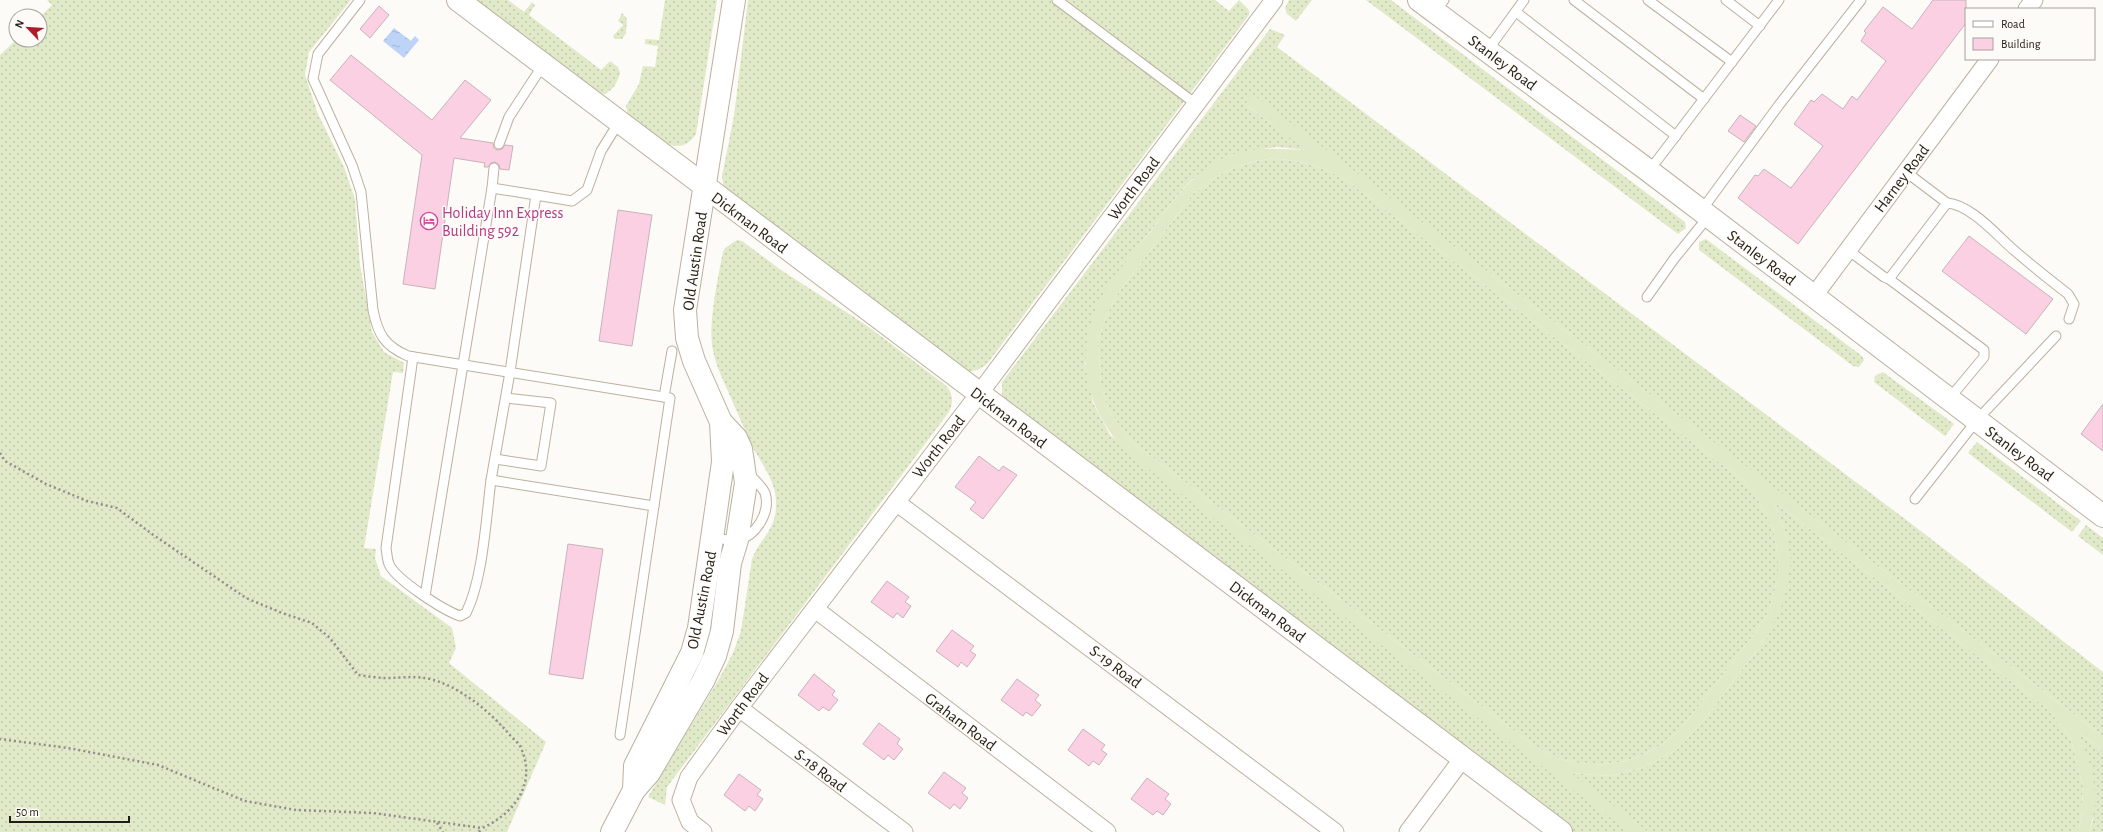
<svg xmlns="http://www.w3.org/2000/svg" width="2103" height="832" font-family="'Alegreya Sans',sans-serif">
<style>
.grass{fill:url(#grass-dots)}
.pitch{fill:#e0eac9;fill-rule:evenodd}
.water{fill:url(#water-ripples)}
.building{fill:#fcd0e3;stroke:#c8b2bb}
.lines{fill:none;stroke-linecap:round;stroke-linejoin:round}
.service-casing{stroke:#bdb09f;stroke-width:11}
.minor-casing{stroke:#bdb09f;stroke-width:19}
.tertiary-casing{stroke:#bdb09f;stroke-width:24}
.path{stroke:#918e89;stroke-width:2.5;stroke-dasharray:2 3;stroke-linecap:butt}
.service{stroke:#fff;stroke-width:9}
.minor{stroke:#fff;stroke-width:17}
.tertiary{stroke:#fff;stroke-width:22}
.labels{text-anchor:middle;stroke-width:3;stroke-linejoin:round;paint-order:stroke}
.street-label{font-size:16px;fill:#211c15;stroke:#fdfbf7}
.hotel-label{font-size:16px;fill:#b23c85;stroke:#fdfbf7;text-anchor:start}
</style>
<defs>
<pattern id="grass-dots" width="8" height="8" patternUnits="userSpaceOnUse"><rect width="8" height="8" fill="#e0eac9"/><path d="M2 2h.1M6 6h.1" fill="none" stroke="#c0c8ac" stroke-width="1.8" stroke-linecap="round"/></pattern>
<pattern id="water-ripples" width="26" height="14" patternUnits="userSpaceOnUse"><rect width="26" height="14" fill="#bed3f8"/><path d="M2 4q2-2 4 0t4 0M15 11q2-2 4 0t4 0" fill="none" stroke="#a3b5d4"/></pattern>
</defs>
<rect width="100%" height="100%" fill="#fdfbf7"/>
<g class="grass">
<polygon points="47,0 351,0 309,52 305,75 318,114 344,167 355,199 360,265 372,332 384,352 404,363 403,373 393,372 364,548 376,549 375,558 381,576 452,628 456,648 449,663 546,742 507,832 0,832 0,55 16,40 40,40 40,17 52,5"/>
<path d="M474 0H508L524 12 532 2 535 5 529 15 601 70 610 61 618 67 620 73C617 83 614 89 605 94L598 93Z"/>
<path d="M665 0H717L696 134C677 164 648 130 628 116L626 106 639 84 643 66 655 67 658 46 645 44V39L659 40Z"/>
<path d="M748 0H1215L1229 11 1239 0 1249 10V15L987 364C979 370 974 372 964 371L724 190 722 176 734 116Z"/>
<polygon points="1289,0 1312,0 1296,21 1287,14 1285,8"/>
<polygon points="1366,0 1391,0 1685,222 1686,228 1678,234"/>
<polygon points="622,13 627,19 626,33 622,39 615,39 613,36 623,25 618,21"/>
<polygon points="1270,29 1285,35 1277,47 1913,525 2103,672 2103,736 1253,95 1246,105 1307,150 1277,147 1247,151 1228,156 1207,168 1190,181 1176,197 1109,286 1085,363 1093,403 1110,435 1630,832 1573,832 1006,405 1002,394 1002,382"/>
<path d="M1275 158C1307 163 1321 165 1349 182L1744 481 1757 498 1773 528 1778 558V577L1769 611 1757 630 1681 729C1647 760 1610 771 1564 760 1555 757 1545 751 1536 747L1132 442 1109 411 1101 385 1098 342 1103 324 1116 296 1192 195C1219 172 1240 163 1275 158Z"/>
<polygon points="1706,239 1862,356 1864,360 1859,367 1853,366 1699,250 1699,242"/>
<path d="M737 240 742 241 781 270 866 325 944 384C953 392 954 401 949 412L667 787 665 805 648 797 719 679 733 653 741 631 752 559C759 540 775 531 776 508 778 483 762 465 751 444 745 431 740 418 734 405 726 385 715 367 712 345 709 321 718 276 723 252L725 248Z"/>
<polygon points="1883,372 1954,424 1945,436 1874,382 1875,376"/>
<polygon points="1977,442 2081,521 2072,532 1968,453"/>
<polygon points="1774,502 2048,709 2071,739 2083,787 2081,822 2077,832 1648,832 1570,773 1610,776 1645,767 1676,750 1703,721 1769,634 1787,538"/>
<polygon points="2086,525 2103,538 2103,555 2078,536"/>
<polygon points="2079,733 2103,751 2103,832 2089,832 2093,820"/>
</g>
<path class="pitch" d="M1252 94 2103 736V751L2079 733C2093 768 2101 795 2089 832H2077L2081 822 2083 787 2071 739 2048 709 1774 502 1787 538 1791 562 1784 601 1769 634 1703 721 1676 750 1645 767 1610 776 1571 773 1648 832H1629L1126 452C1088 410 1074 362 1096 308 1107 281 1133 254 1151 231 1172 202 1193 170 1228 156 1254 146 1280 149 1306 150L1245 104ZM1275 158C1307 163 1321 165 1349 182L1744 481 1757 498 1773 528 1778 558V577L1769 611 1757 630 1681 729C1647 760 1610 771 1564 760 1555 757 1545 751 1536 747L1132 442 1109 411 1101 385 1098 342 1103 324 1116 296 1192 195C1219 172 1240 163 1275 158Z"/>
<polygon class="water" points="394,28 411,41 415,36 419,40 404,58 383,41"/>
<g class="building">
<polygon points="1933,0 1966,0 1966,23 1798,244 1738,198 1755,175 1758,176 1764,169 1791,188 1823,146 1794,124 1811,100 1814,102 1822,94 1843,109 1852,96 1857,100 1886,61 1861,41 1866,33 1864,31 1883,7 1912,29"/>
<polygon points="379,6 389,15 370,38 360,29"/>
<polygon points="351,55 432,120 465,80 491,100 460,138 493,143 494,148 497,150 502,149 505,145 513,146 509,170 500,169 499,165 495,162 491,163 488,167 484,167 485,163 454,158 435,289 403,284 422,155 330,80"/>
<polygon points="1740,115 1756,126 1744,142 1728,131"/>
<polygon points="618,210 652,215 632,346 599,341"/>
<polygon points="1969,236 2053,299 2026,334 1942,271"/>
<polygon points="2103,404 2103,451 2081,434"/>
<polygon points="979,456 999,471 1003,466 1017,475 983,519 970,509 976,502 955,487"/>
<polygon points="568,544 603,549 583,679 549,674"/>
<polygon points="887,581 909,597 905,602 911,606 903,618 897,613 893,618 871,602"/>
<polygon points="952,630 974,646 970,651 976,655 967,667 961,662 958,667 936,651"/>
<polygon points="814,674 835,691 832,695 838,700 829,711 823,707 819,711 798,695"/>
<polygon points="1017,679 1039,695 1035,700 1041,705 1032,716 1026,712 1023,716 1001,700"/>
<polygon points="879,723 900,739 897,744 903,749 894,760 888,755 884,760 863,744"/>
<polygon points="1083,729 1105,745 1101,750 1107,754 1099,765 1093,761 1089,766 1068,750"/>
<polygon points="944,772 966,788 962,793 968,798 960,809 954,804 950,809 928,793"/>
<polygon points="739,774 761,790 757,795 763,799 755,811 749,806 745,811 724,795"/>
<polygon points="1147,778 1169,794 1165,799 1171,804 1163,815 1157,811 1153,815 1131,799"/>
</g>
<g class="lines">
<defs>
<g id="service">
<path d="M360 0 318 54 313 79 352 165 361 192 373 310C378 335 385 346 408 356L670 398 620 735"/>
<polyline points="1057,0 1196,104"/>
<polyline points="1574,0 1704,99"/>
<polyline points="1648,0 1732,62"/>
<polyline points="1726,0 1760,26"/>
<polyline points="1435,12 1444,0"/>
<polyline points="1516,12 1676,136"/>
<polyline points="1487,51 1524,0"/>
<polyline points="619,122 601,151 587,190 572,201 536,195 510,372 491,480 654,506"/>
<polyline points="499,144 509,117 543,65"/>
<polyline points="494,168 492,188 536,195"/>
<polyline points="1649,171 1779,0"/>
<path d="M1947 203C1972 205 1997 236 2015 251 2032 266 2050 280 2068 294L2074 304 2069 319"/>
<polyline points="1701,211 1779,105 1861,0"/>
<polyline points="1848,250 1884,277 1889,279 1947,203 1906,172"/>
<polyline points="1889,279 1984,350 1984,357 1949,399"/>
<polyline points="1647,297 1674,259 1708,217"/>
<path d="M413 357 386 548C387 553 387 559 389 564 395 579 443 610 460 616L466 613C483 579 486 519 491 480"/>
<polyline points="664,397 672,351"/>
<polyline points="495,459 541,466 551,403 506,398"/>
<polyline points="1915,499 1977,420 2056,336"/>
<path d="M712 537C720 538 731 542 738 540 756 536 771 512 765 493 763 487 754 480 749 474"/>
<polyline points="425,596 492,188"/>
</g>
<g id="minor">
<polyline points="2027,9 2034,0"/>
<polyline points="1813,297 1990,59"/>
<polyline points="896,502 1335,832"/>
<polyline points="815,609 1107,832"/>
<polyline points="739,708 904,832"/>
<polyline points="703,832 690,822 681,800 689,777 739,708 979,394 1274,0"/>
<polyline points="1408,832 1463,758"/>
</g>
<g id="tertiary">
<polyline points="458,0 1561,832"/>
<polyline points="1419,0 1649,171 2103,516"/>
<polyline points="634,790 635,766 692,653 699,628 723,462 721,422"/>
<polyline points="612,832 634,790 649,773 703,681 715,656 722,631 730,563 737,540 746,483 741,449 736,438 721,422 694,361 687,338 685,310 734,0"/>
</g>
</defs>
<use href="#service" class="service-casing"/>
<use href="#minor" class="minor-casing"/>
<use href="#tertiary" class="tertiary-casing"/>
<g class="path">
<path d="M0 453 5 461 46 484 87 501 117 508 152 534 246 598 282 613 312 623 330 638 358 675C367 676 377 678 386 678 402 678 417 675 434 680 463 689 490 712 509 734 513 739 519 743 521 748 537 784 514 814 482 828L373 813 296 810 245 801 158 765 68 748 0 739"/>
<polyline points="437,823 443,832"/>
<polyline points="479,832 482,828"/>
</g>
<use href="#service" class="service"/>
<use href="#minor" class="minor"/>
<use href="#tertiary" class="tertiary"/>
</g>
<defs>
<symbol id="hotel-ring" viewBox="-11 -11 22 22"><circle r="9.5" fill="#fdfbf7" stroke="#d1479c" stroke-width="1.5"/><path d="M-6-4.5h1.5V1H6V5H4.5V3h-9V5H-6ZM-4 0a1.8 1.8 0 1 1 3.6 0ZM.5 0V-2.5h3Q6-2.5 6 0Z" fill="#d1479c"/></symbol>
</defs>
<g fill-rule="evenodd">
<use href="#hotel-ring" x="419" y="211" width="20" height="20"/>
</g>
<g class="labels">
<g class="street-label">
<text transform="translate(1503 62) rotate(37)" y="6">Stanley Road</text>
<text transform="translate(1901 178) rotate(-53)" y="6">Harney Road</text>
<text transform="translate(1133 188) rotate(-53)" y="6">Worth Road</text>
<text transform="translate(750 222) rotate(37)" y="6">Dickman Road</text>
<text transform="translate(1762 257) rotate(37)" y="6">Stanley Road</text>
<text transform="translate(694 261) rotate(-82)" y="6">Old Austin Road</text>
<text transform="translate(1009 417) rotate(37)" y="6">Dickman Road</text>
<text transform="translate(938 446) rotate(-52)" y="6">Worth Road</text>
<text transform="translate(2020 453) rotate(37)" y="6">Stanley Road</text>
<text transform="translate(701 600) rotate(-79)" y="6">Old Austin Road</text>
<text transform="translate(1268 611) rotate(37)" y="6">Dickman Road</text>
<text transform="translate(1116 666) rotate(37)" y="6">S-19 Road</text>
<text transform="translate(742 704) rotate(-53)" y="6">Worth Road</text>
<text transform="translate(961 721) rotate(37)" y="6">Graham Road</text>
<text transform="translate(821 770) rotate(37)" y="6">S-18 Road</text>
</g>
<g class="hotel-label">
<text x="442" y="218">Holiday Inn Express<tspan x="442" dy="18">Building 592</tspan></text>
</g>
</g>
<rect x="1965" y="8" width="130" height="52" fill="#fdfbf7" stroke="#a5a29d"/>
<rect x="1973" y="21" width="20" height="6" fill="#ffffff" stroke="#a5a29d"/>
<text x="2001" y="28" font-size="12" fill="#211c15">Road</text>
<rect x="1973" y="38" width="20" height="12" fill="#fcd0e3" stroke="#a5a29d"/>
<text x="2001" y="48" font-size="12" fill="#211c15">Building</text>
<g transform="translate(28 28) rotate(295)"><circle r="19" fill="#fdfbf7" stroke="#a5a29d"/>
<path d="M0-3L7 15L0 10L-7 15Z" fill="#af1b2a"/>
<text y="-6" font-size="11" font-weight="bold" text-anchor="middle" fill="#211c15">N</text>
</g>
<path d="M10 816v6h119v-6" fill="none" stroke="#211c15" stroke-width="2"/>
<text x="16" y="816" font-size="12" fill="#211c15" stroke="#fdfbf7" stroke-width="3" paint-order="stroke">50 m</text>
</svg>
